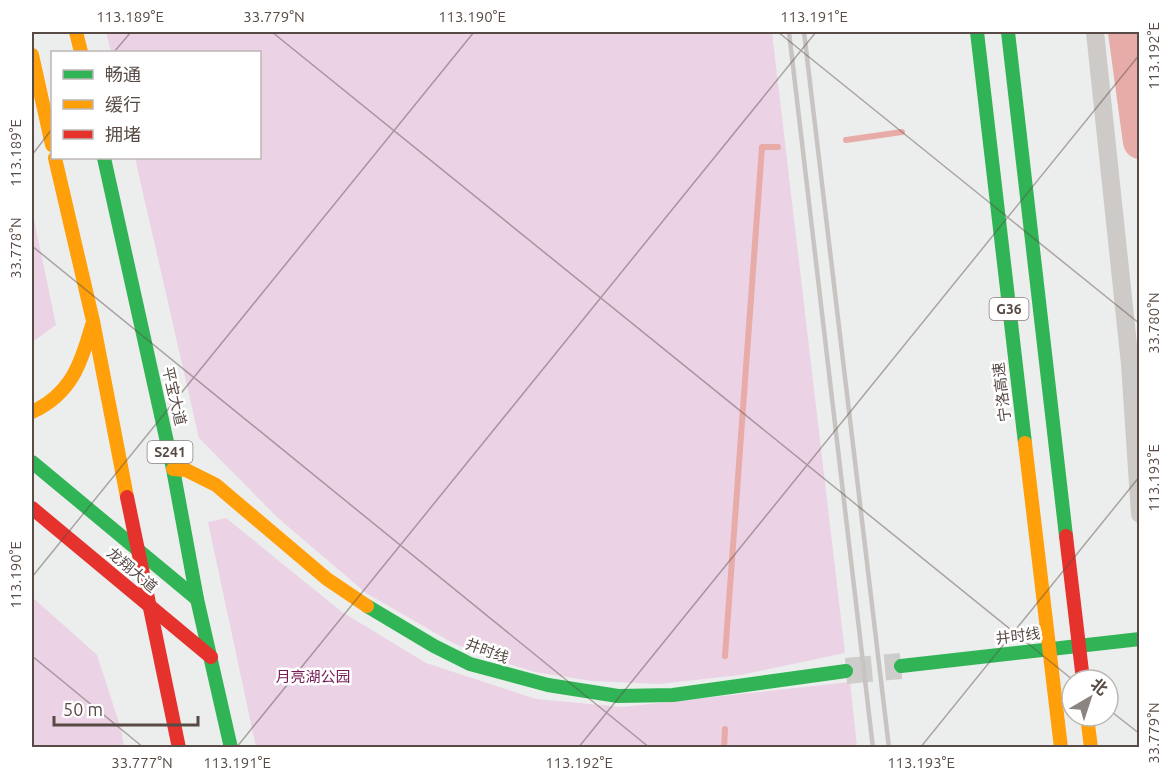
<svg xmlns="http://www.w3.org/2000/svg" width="1171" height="779" font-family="Ubuntu,'Noto Sans SC',sans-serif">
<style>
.green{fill:#ebd2e5}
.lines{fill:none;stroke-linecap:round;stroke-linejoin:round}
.stream{stroke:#e8aca8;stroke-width:6}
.river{stroke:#e8aca8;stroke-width:34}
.secondary-tunnel{stroke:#cecdcb;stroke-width:26;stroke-dasharray:26 13;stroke-linecap:butt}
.street{stroke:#cdcac8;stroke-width:18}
.fast{stroke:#30b455;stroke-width:14}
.slow{stroke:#ff9f0a;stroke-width:14}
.jam{stroke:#e5322d;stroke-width:14}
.rail{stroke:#c7c4c2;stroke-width:4.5}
.ticks{fill:none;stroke:#584b45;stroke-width:1.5;stroke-opacity:0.45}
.labels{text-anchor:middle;stroke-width:5;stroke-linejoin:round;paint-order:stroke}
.shield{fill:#fff;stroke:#8a817d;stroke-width:1.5}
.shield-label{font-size:14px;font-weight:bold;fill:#584b45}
.street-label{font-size:15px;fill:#584b45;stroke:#fff}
.park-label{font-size:15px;fill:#741b54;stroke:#fff}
.neatline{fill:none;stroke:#584b45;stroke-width:2}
.ticks-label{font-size:15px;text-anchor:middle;fill:#584b45}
</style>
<rect width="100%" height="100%" fill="#eceded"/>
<g class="green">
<polygon points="106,32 772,32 845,653 740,675 659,684 592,681 535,672 483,656 451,642 366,593 278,518 199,438 135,158 260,158 260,52 111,52"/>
<polygon points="32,210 56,325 32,342"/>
<polygon points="226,518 342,612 426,663 536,699 622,707 850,682 857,747 256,747 208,522"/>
<polygon points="32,597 97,655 121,729 124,747 32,747"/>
</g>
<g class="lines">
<g class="stream">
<polyline points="846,140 902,132"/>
<polyline points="725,656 762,147 778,147"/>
<polyline points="724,748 725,729"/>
</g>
<polyline class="river" points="1125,32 1140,142"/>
<polyline class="secondary-tunnel" points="846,671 901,666"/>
<polyline class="street" points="1095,32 1130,364 1140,514"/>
<g class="fast">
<polyline points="977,32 1025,443"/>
<polyline points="1008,32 1066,536"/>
<polyline points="104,158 173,469 197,599 231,748"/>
<polyline points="32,462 197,599"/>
<polyline points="367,606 434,646 470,664 548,685 618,696 673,695 846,671"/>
<polyline points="901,666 1140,639"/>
</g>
<g class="slow">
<polyline points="76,32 81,52"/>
<polyline points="32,55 52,145"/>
<polyline points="55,158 93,321 127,497"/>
<path d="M32 412C71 394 81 364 92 325"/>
<polyline points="1025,443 1061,748"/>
<polyline points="173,469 186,470 216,485 327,579 367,606"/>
<polyline points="1087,716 1091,748"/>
</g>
<g class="jam">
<polyline points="127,497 179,748"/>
<polyline points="32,508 211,657"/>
<polyline points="1066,536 1083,680"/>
</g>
<g class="rail">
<polyline points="789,32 873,748"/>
<polyline points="804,32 889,748"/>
</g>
</g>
<path class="ticks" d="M272 32 1073 680M778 32 1140 324M114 52 131 32M32 155 52 129M32 246 650 748M32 577 474 32M32 656 144 748M1108 709 1140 734M236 748 816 32M578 748 1140 54M920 748 1140 476"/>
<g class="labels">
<g class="shield">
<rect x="989.5" y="298" width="39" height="22" rx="4.5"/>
<rect x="147.5" y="441" width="45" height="22" rx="4.5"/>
</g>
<g class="shield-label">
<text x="1009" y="314">G36</text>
<text x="170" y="457">S241</text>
</g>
<g class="street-label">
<text transform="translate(1002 392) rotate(-97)" y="5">宁洛高速</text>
<text transform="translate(174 396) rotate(77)" y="5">平宝大道</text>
<text transform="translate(132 570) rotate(40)" y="5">龙翔大道</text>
<text transform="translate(1018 636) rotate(-7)" y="5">井时线</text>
<text transform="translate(487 651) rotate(20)" y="5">井时线</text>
</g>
<g class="park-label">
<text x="313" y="682">月亮湖公园</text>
</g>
</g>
<rect width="1171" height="779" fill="none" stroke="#ffffff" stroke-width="66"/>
<rect x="51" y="51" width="210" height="108" fill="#ffffff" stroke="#bcb7b5" stroke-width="1.5"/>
<rect x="63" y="70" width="30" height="9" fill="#30b455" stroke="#bcb7b5" stroke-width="1.5"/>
<text x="105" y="81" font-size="18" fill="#584b45">畅通</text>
<rect x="63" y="100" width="30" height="9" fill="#ff9f0a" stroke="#bcb7b5" stroke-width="1.5"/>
<text x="105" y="111" font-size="18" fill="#584b45">缓行</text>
<rect x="63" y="130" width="30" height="9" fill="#e5322d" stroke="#bcb7b5" stroke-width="1.5"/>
<text x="105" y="141" font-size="18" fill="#584b45">拥堵</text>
<g transform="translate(1090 698) rotate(39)"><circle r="28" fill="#ffffff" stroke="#bcb7b5" stroke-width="1.5"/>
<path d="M0-4.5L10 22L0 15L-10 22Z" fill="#8c8480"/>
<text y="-9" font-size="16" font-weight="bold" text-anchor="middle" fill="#584b45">北</text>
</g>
<path d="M54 716v9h144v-9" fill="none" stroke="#584b45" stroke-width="3"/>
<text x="63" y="716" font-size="18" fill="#584b45" stroke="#ffffff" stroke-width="4.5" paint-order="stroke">50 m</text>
<rect x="33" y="33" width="1105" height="713" class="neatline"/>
<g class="ticks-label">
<text x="130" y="22">113.189°E</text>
<text x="274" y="22">33.779°N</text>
<text x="472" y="22">113.190°E</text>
<text x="814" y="22">113.191°E</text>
<text transform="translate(1154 56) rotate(-90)" y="5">113.192°E</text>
<text transform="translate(16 153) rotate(-90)" y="5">113.189°E</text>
<text transform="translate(16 248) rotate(-90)" y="5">33.778°N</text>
<text transform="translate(1154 323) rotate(-90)" y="5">33.780°N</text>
<text transform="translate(1154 478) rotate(-90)" y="5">113.193°E</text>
<text transform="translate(16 575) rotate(-90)" y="5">113.190°E</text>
<text transform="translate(1154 733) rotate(-90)" y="5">33.779°N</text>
<text x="142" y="768">33.777°N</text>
<text x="237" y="768">113.191°E</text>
<text x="579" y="768">113.192°E</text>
<text x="921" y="768">113.193°E</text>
</g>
</svg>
